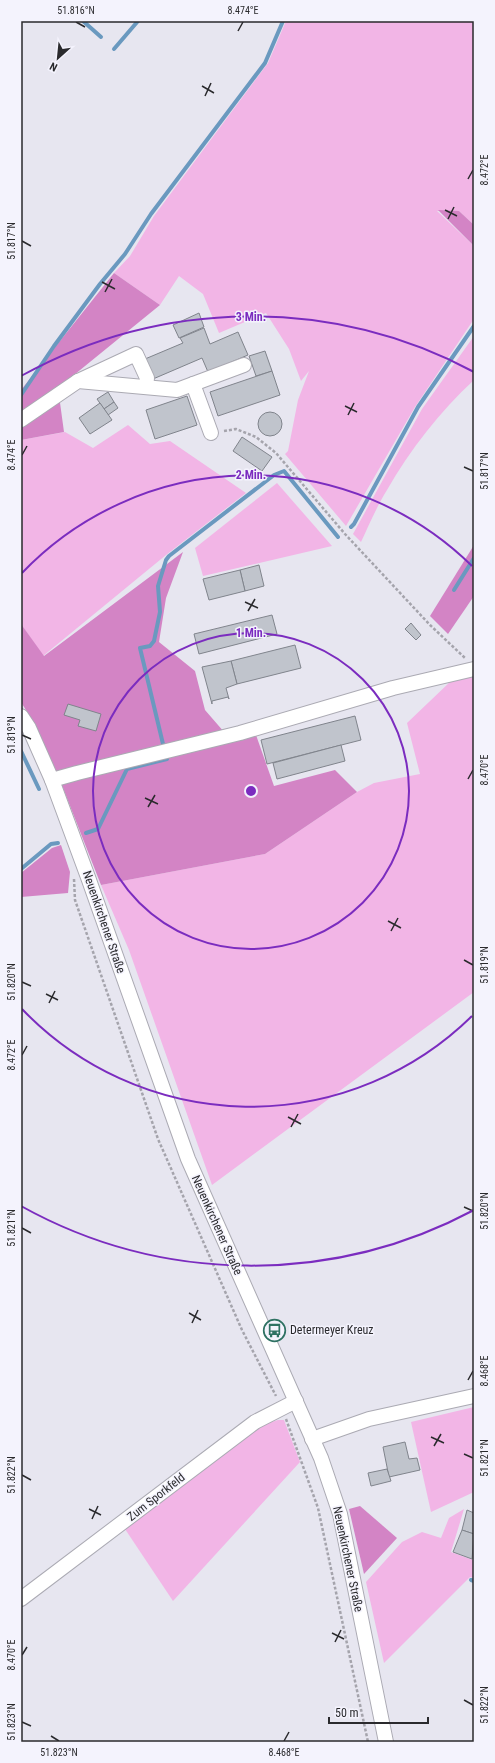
<svg xmlns="http://www.w3.org/2000/svg" width="495" height="1763" font-family="'Roboto Condensed',sans-serif">
<style>
.green{fill:#f2b5e6}
.forest{fill:#d384c5}
.lines{fill:none;stroke-linecap:round;stroke-linejoin:round}
.stream{stroke:#6a99bf;stroke-width:4}
.building{fill:#c0c4cc;stroke:#80848c}
.minor-casing{stroke:#abaab3;stroke-width:16}
.path{stroke:#a5a4ac;stroke-width:2.5;stroke-dasharray:3 2;stroke-linecap:butt}
.minor{stroke:#fff;stroke-width:14}
.ticks{fill:none;stroke:#2a2a2d;stroke-width:1.5}
.ring{fill:none;stroke:#7b2cbf;stroke-width:2}
.labels{text-anchor:middle;stroke-width:3;stroke-linejoin:round;paint-order:stroke}
.street-label{font-size:12px;fill:#2a2a2d;stroke:#f4f3fd}
.poi-label{font-size:12px;fill:#2a2a2d;stroke:#f4f3fd;text-anchor:start}
.centre{fill:#7b2cbf;stroke:#f4f3fd;stroke-width:2}
.ring-label{font-size:12px;text-anchor:middle;font-weight:bold;fill:#7b2cbf;stroke:#f4f3fd;stroke-width:3;stroke-linejoin:round;paint-order:stroke}
.neatline{fill:none;stroke:#2a2a2d;stroke-width:1.5}
.ticks-label{font-size:10px;text-anchor:middle;fill:#2a2a2d}
</style>
<rect width="100%" height="100%" fill="#e7e6f0"/>
<g class="green">
<polygon points="286,21 474,21 474,225 459,211 437,211 474,246 474,319 415,407 346,526 285,454 288,451 298,400 309,371 301,381 289,349 266,313 219,333 203,294 179,276 160,305 114,273 130,256 154,216 268,63"/>
<path d="M474 336V380C440 411 410 450 387 490 377 506 369 525 361 542L353 534 422 409Z"/>
<polygon points="128,425 150,444 170,441 246,493 166,555 43,656 21,624 21,440 65,432 93,448"/>
<polygon points="277,483 332,546 203,576 195,548"/>
<polygon points="470,677 474,678 474,992 212,1185 129,950 101,885 265,854 357,792 374,783 420,774 407,723 451,681"/>
<polygon points="474,1407 474,1492 431,1512 411,1422"/>
<polygon points="278,1420 284,1420 300,1462 173,1601 125,1529 244,1437 265,1424"/>
<polygon points="464,1509 451,1552 473,1560 474,1557 474,1578 470,1577 384,1663 366,1582 402,1542 422,1532 441,1538 449,1518"/>
</g>
<g class="forest">
<polygon points="438,210 459,211 474,225 474,246"/>
<polygon points="114,273 160,305 58,388 64,432 21,440 21,390"/>
<polygon points="474,545 474,596 448,634 430,616"/>
<polygon points="183,552 166,598 159,642 195,671 205,710 231,740 256,735 274,786 335,770 357,792 265,854 101,885 61,783 35,725 21,702 21,624 44,656"/>
<polygon points="61,845 70,872 68,893 21,897 21,873 52,848"/>
<polygon points="360,1506 397,1538 364,1574 349,1509"/>
</g>
<g class="lines">
<g class="stream">
<polyline points="83,21 101,37"/>
<polyline points="114,49 138,21"/>
<polyline points="21,395 54,346 100,284 125,254 151,214 265,63 283,21"/>
<polyline points="351,527 354,524 418,407 474,326"/>
<polyline points="454,590 474,558"/>
<polyline points="163,744 140,648 150,646 154,641 160,612 158,586 166,560 169,556 274,475 284,471 338,537"/>
<polyline points="21,751 39,789"/>
<polyline points="86,833 98,829 127,769 167,759 166,757"/>
<polyline points="21,869 51,844 58,843"/>
<polyline points="471,1580 474,1581"/>
</g>
</g>
<g class="building">
<polygon points="199,313 204,327 179,338 173,325"/>
<polygon points="204,328 210,344 238,332 248,355 208,372 202,358 153,379 145,359 183,343 180,338"/>
<polygon points="265,351 272,371 256,376 249,356"/>
<polygon points="272,371 280,395 218,416 210,392"/>
<polygon points="108,392 114,402 104,409 97,399"/>
<polygon points="187,396 197,425 155,439 146,410"/>
<polygon points="114,402 118,408 108,415 104,409"/>
<polygon points="100,403 112,420 90,434 79,418"/>
<circle cx="270" cy="424" r="12"/>
<polygon points="242,437 272,457 262,471 233,451"/>
<polygon points="259,565 264,586 245,591 240,570"/>
<polygon points="240,570 245,591 209,600 203,579"/>
<polygon points="272,615 277,634 199,654 194,634"/>
<polygon points="411,623 421,635 416,640 405,629"/>
<polygon points="295,645 301,668 237,684 231,661"/>
<polygon points="231,661 237,684 226,688 229,699 228,697 212,701 212,704 202,667"/>
<polygon points="68,704 101,714 96,731 78,726 80,720 64,715"/>
<polygon points="355,716 361,740 267,764 261,740"/>
<polygon points="341,745 345,761 277,779 273,763"/>
<polygon points="405,1442 409,1459 417,1458 420,1470 389,1477 383,1447"/>
<polygon points="387,1469 391,1481 371,1486 368,1473"/>
<polygon points="467,1510 474,1513 474,1534 462,1530"/>
<polygon points="462,1530 474,1534 472,1559 453,1552"/>
</g>
<g class="lines">
<defs>
<g id="minor">
<polyline points="78,381 136,354 147,378 146,387"/>
<polyline points="193,384 211,433"/>
<polyline points="21,420 78,381 177,390 244,365"/>
<polyline points="21,716 29,728 52,780 89,880 188,1159 321,1458 340,1514 386,1742"/>
<polyline points="52,780 77,773 240,733 393,688 474,669"/>
<polyline points="312,1439 369,1419 474,1396"/>
<polyline points="21,1599 255,1422 296,1401"/>
</g>
</defs>
<use href="#minor" class="minor-casing"/>
<g class="path">
<polyline points="224,431 236,429 256,437 276,453 345,534 430,625 465,658"/>
<polyline points="74,879 75,900 158,1139 242,1330 276,1396"/>
<polyline points="286,1419 318,1508 368,1742"/>
</g>
<use href="#minor" class="minor"/>
</g>
<path class="ticks" d="M76 22 85 27M238 31 243 22M202 86 214 93M205 96 211 83M468 179 473 170M445 210 457 216M448 219 454 207M22 241 31 246M102 282 115 289M105 292 112 279M345 406 357 412M348 415 354 403M22 455 27 446M464 467 473 471M245 602 258 608M248 611 255 599M22 735 31 739M468 779 473 770M145 798 158 804M148 807 155 795M388 921 401 928M391 931 398 918M464 960 473 965M22 982 31 986M46 994 58 1000M49 1003 55 991M22 1055 27 1046M288 1117 301 1124M291 1127 298 1114M464 1207 473 1211M22 1228 31 1233M189 1313 201 1320M192 1323 198 1310M468 1380 473 1371M431 1437 444 1443M434 1446 441 1434M464 1454 473 1458M22 1475 31 1480M89 1509 101 1515M92 1519 98 1506M332 1633 344 1639M335 1642 341 1630M22 1655 27 1647M464 1700 473 1705M22 1722 31 1726M51 1736 59 1741M284 1741 289 1732"/>
<g class="ring">
<circle cx="251" cy="791" r="158"/>
<path d="M472 1016A316 316 0 0 1 22 1009M22 573A316 316 0 0 1 472 566"/>
<path d="M474 1210A474 474 0 0 1 21 1206M21 376A474 474 0 0 1 474 372"/>
</g>
<defs>
<symbol id="bus-ring" viewBox="-11 -11 22 22"><circle r="9.5" fill="#f4f3fd" stroke="#2f7263" stroke-width="1.5"/><path d="M-5-6H5V4H4V6H2V4H-2V6H-4V4H-5ZM-3.5-4V0h7V-4ZM-3.5 1.2v1.5H-2V1.2ZM2 1.2v1.5H3.5V1.2Z" fill="#2f7263"/></symbol>
</defs>
<g fill-rule="evenodd">
<use href="#bus-ring" x="262" y="1318" width="25" height="25"/>
</g>
<g class="labels">
<g class="street-label">
<text transform="translate(104 922) rotate(71)" y="4">Neuenkirchener Straße</text>
<text transform="translate(217 1225) rotate(66)" y="4">Neuenkirchener Straße</text>
<text transform="translate(156 1497) rotate(-38)" y="4">Zum Sporkfeld</text>
<text transform="translate(348 1559) rotate(78)" y="4">Neuenkirchener Straße</text>
</g>
<g class="poi-label">
<text x="290" y="1334">Determeyer Kreuz</text>
</g>
</g>
<circle cx="251" cy="791" r="6" class="centre"/>
<g class="ring-label">
<text x="251" y="321">3 Min.</text>
<text x="251" y="479">2 Min.</text>
<text x="251" y="637">1 Min.</text>
</g>
<rect width="495" height="1763" fill="none" stroke="#f4f3fd" stroke-width="44"/>
<g transform="translate(58 58) rotate(207)" stroke="#f4f3fd" stroke-width="3" paint-order="stroke">
<path d="M0-3L7 15L0 10L-7 15Z" fill="#2a2a2d"/>
<text y="-6" font-size="11" font-weight="bold" text-anchor="middle" fill="#2a2a2d">N</text>
</g>
<path d="M329 1717v6h99v-6" fill="none" stroke="#2a2a2d" stroke-width="2"/>
<text x="335" y="1717" font-size="12" fill="#2a2a2d" stroke="#f4f3fd" stroke-width="3" paint-order="stroke">50 m</text>
<rect x="22" y="22" width="451" height="1719" class="neatline"/>
<g class="ticks-label">
<text x="76" y="14">51.816°N</text>
<text x="243" y="14">8.474°E</text>
<text transform="translate(484 170) rotate(-90)" y="4">8.472°E</text>
<text transform="translate(11 241) rotate(-90)" y="4">51.817°N</text>
<text transform="translate(11 455) rotate(-90)" y="4">8.474°E</text>
<text transform="translate(484 471) rotate(-90)" y="4">51.817°N</text>
<text transform="translate(11 735) rotate(-90)" y="4">51.819°N</text>
<text transform="translate(484 770) rotate(-90)" y="4">8.470°E</text>
<text transform="translate(484 965) rotate(-90)" y="4">51.819°N</text>
<text transform="translate(11 982) rotate(-90)" y="4">51.820°N</text>
<text transform="translate(11 1055) rotate(-90)" y="4">8.472°E</text>
<text transform="translate(484 1211) rotate(-90)" y="4">51.820°N</text>
<text transform="translate(11 1228) rotate(-90)" y="4">51.821°N</text>
<text transform="translate(484 1371) rotate(-90)" y="4">8.468°E</text>
<text transform="translate(484 1458) rotate(-90)" y="4">51.821°N</text>
<text transform="translate(11 1475) rotate(-90)" y="4">51.822°N</text>
<text transform="translate(11 1655) rotate(-90)" y="4">8.470°E</text>
<text transform="translate(484 1705) rotate(-90)" y="4">51.822°N</text>
<text transform="translate(11 1722) rotate(-90)" y="4">51.823°N</text>
<text x="59" y="1756">51.823°N</text>
<text x="284" y="1756">8.468°E</text>
</g>
</svg>
